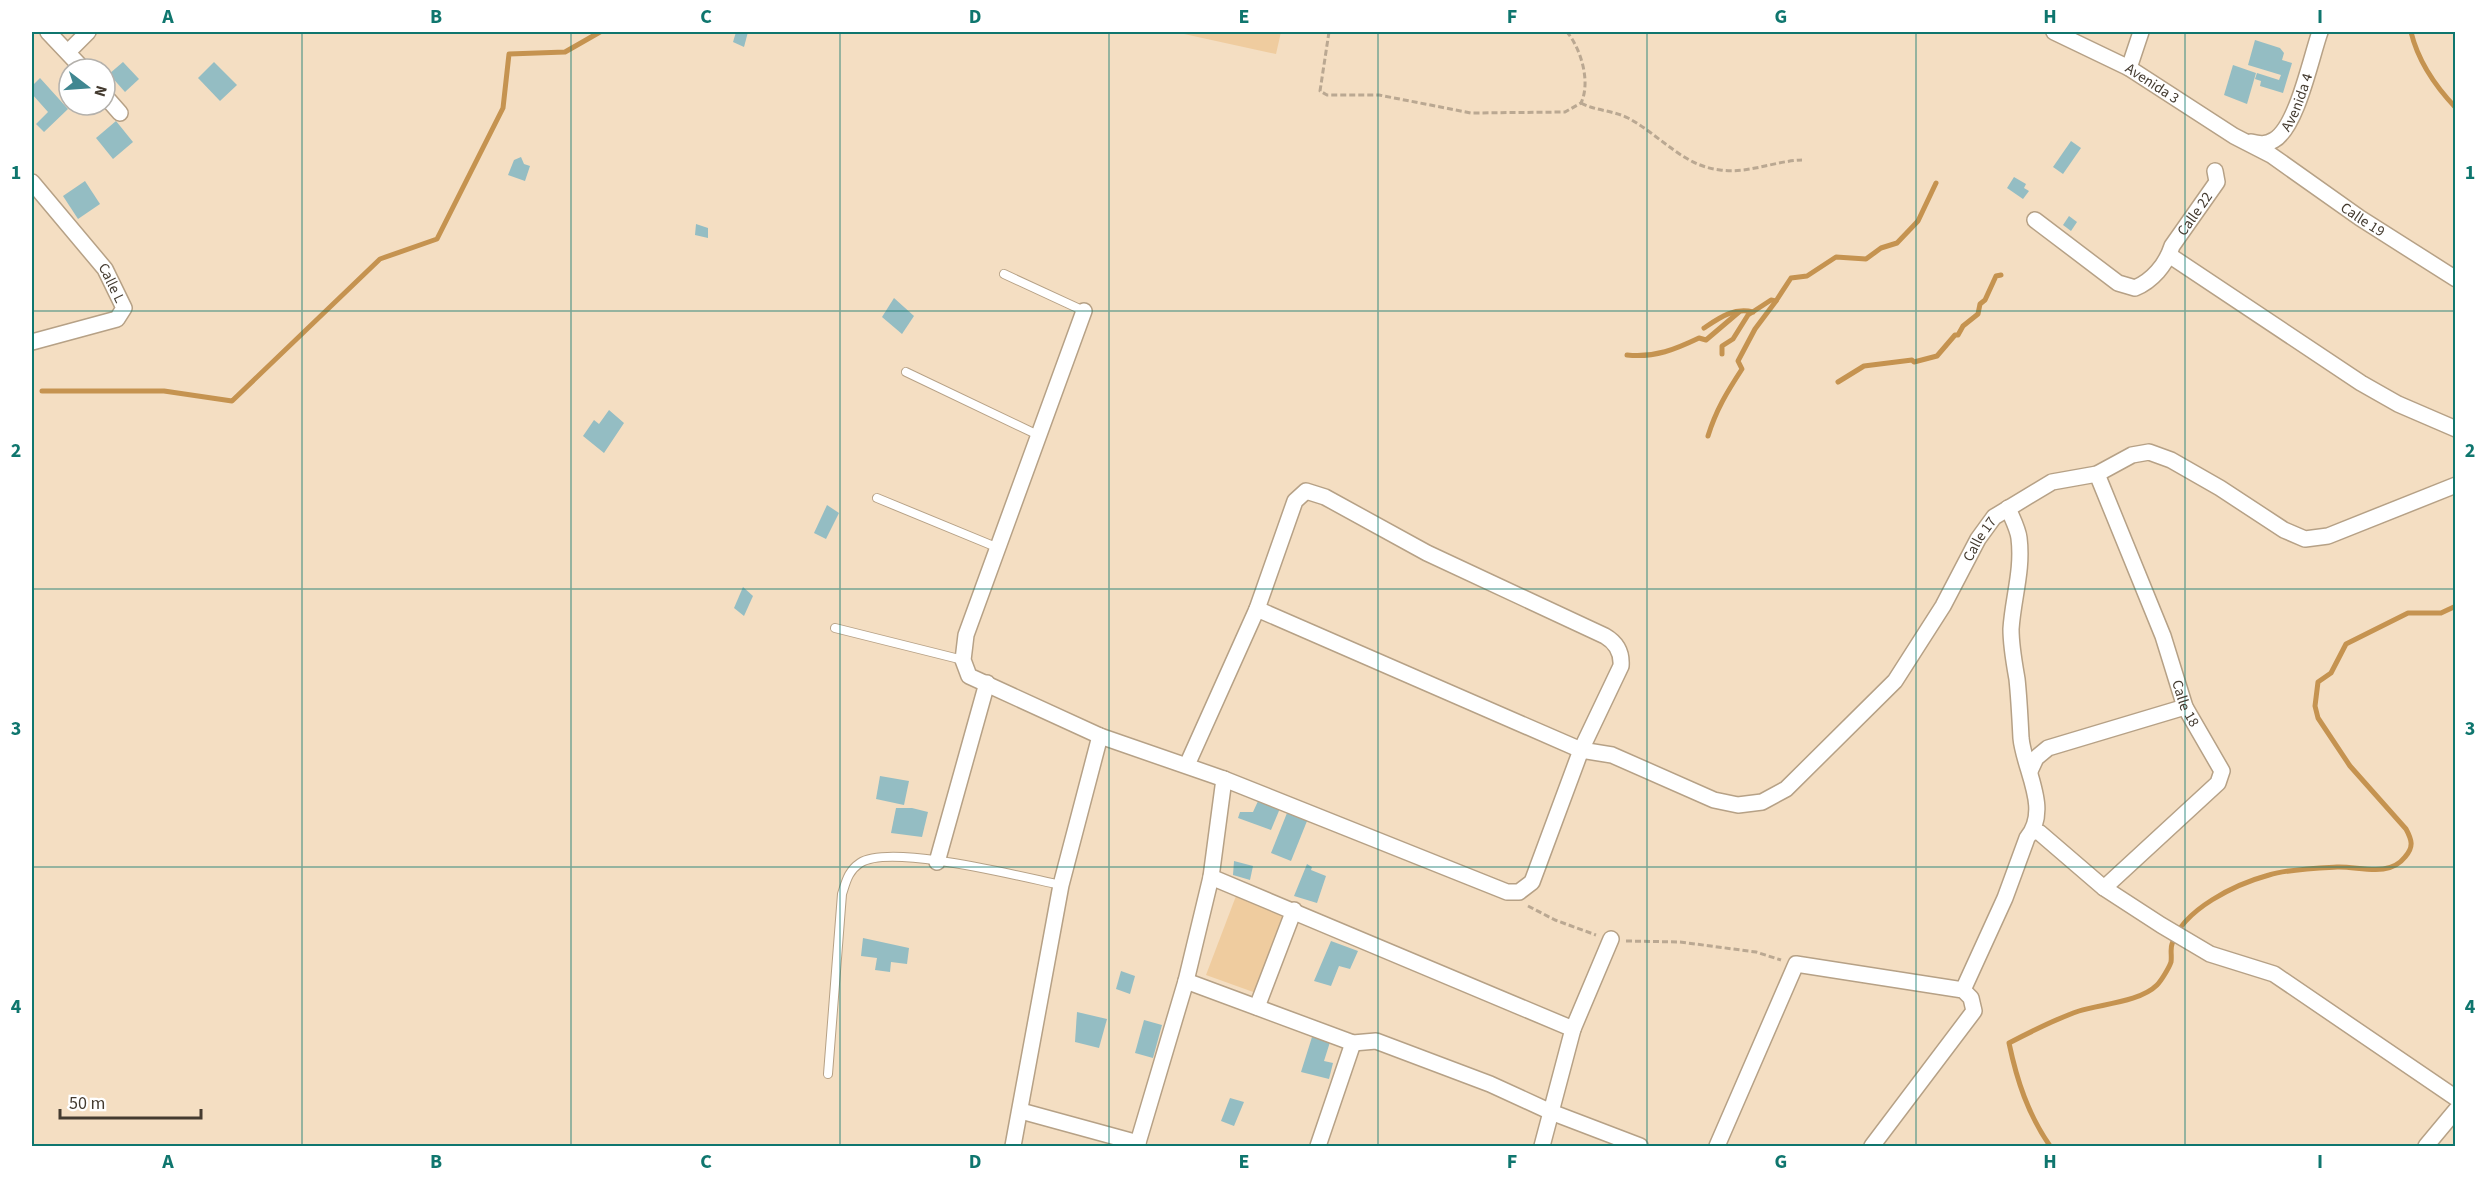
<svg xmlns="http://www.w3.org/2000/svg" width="2487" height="1178" font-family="'Source Sans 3',sans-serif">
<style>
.green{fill:#efcc9f}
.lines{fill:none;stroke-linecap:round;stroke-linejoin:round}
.stream{stroke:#c59350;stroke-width:5}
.building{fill:#94bdc3}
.service-casing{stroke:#b6a186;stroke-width:10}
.minor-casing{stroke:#b6a186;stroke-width:18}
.path{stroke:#baa892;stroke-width:3;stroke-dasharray:6 3;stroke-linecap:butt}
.service{stroke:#fff;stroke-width:8}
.minor{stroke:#fff;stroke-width:15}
.grid{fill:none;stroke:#0f766e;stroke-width:1.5;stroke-opacity:0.55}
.labels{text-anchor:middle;stroke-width:4.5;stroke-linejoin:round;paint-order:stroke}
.street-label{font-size:15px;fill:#443b30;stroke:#fff}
.neatline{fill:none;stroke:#0f766e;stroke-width:2}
.grid-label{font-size:20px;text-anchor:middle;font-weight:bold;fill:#0f766e}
</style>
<rect width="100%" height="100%" fill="#f4dec2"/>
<g class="green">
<polygon points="1175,32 1281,32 1276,54"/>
<polygon points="1236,896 1285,914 1256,993 1206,975"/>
</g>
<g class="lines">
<g class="stream">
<path d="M2411 32C2418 61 2435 86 2456 108"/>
<path d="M1704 328C1719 318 1734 307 1753 312"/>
<polyline points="1722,354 1722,346 1733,339 1748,315 1771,300 1776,301 1791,278 1807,276 1836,257 1866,259 1881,248 1897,243 1918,221 1936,183"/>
<path d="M1627 355C1655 358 1676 349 1699 338L1706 340 1739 312"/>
<polyline points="1838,382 1864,366 1912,360 1914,362 1937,356 1955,335 1958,335 1963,326 1978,314 1980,304 1985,300 1996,276 2001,275"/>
<polyline points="42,391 164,391 232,401 380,259 437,239 503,108 509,54 565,52 600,32"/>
<path d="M1708 436C1716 410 1727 392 1742 369L1738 361 1755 329 1776 301"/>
<path d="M2050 1146C2028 1114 2017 1081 2009 1043 2032 1031 2055 1019 2079 1011 2101 1004 2140 1002 2157 985 2161 981 2169 968 2171 962 2172 956 2170 949 2172 944 2183 909 2236 884 2269 875 2289 869 2316 868 2337 867 2359 866 2389 878 2405 857 2414 847 2412 840 2406 829L2350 766 2318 718 2315 706 2318 682 2331 673 2346 644 2408 613H2441L2456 606"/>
</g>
</g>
<g class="building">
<polygon points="736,32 748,32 744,47 733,42"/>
<polygon points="2255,40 2280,48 2284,53 2282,60 2292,63 2283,93 2260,86 2261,81 2255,79 2257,73 2279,80 2281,75 2248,65"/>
<polygon points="123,62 139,79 125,92 109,74"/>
<polygon points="214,62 237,85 220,101 198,78"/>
<polygon points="2233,65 2256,73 2247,104 2224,95"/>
<polygon points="40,78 68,109 44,132 36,124 48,112 32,94 32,86"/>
<polygon points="116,121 133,142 113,159 96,138"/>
<polygon points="2071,141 2081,148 2063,174 2053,167"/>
<polygon points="521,157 524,164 530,166 525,181 508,175 514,160"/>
<polygon points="2014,177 2026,184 2024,188 2029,191 2023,199 2007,188"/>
<polygon points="85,181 100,204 78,219 63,196"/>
<polygon points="2069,216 2077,222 2071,231 2063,225"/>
<polygon points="696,224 708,228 708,238 695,235"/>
<polygon points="894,298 914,316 902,334 882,317"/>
<polygon points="609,410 624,423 604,453 583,436 594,420 599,424"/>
<polygon points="827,505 839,513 826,539 814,533"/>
<polygon points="743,587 753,596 744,616 734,608"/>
<polygon points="880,776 909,781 904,805 876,799"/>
<polygon points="1259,799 1281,806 1271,830 1238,818 1240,812 1253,812"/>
<polygon points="896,808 912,808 928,812 922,837 891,833"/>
<polygon points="1287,813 1307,821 1291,861 1271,853"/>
<polygon points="1234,861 1253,866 1250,880 1233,875"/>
<polygon points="1307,864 1312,867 1311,870 1326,876 1317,903 1294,896"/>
<polygon points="863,938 909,948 907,964 891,962 890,972 875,970 877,958 861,956"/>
<polygon points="1331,941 1358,951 1350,969 1339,966 1331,986 1314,981"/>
<polygon points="1121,971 1135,976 1130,994 1116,989"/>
<polygon points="1077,1012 1107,1019 1099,1048 1075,1042"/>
<polygon points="1144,1020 1162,1025 1153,1058 1135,1053"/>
<polygon points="1312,1037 1330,1042 1324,1061 1333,1063 1329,1079 1301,1072"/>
<polygon points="1230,1098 1244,1102 1234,1126 1221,1121"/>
</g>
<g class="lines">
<defs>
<g id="service">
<polyline points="1004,274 1084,311"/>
<polyline points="906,372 1038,435"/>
<polyline points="877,498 996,547"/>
<polyline points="835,628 963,660"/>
<path d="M828 1074 842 894C846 882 848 871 860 863 890 843 1022 877 1061 885"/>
</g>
<g id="minor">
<polyline points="48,32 83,69"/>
<path id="s1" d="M2054 32 2129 68 2234 136 2271 155 2360 218 2456 279"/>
<polyline points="68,52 88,32"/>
<polyline points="2129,68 2141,32"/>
<polyline points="105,96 120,113"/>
<path id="s2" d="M2251 142C2259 144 2266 145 2274 140 2297 127 2311 57 2320 32"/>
<path id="s3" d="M32 182 105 269 124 308 117 319 32 342"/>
<path id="s4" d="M2035 220 2118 283 2135 288C2152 281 2166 265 2172 246L2217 182 2215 171"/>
<polyline points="2169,255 2361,383 2398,404 2456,429"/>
<path d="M1084 311 966 635 963 660 969 676 1100 736 1224 779 1507 892H1519L1532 882 1581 750 1621 666C1622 653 1617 643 1605 636L1427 553 1325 497 1306 491 1295 501 1257 609 1187 765"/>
<path id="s5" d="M2097 474 2163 636 2185 707 2222 771 2218 783 2104 888"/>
<path id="s6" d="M1257 609 1581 750 1612 755 1714 800 1738 805 1762 802 1786 789 1895 681 1943 606 1978 539 1994 517 2052 482 2097 474 2132 455 2149 452 2171 460 2220 488 2284 530 2305 539 2328 536 2456 485"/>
<polyline points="2030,771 2036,758 2048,748 2185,707"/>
<polyline points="2033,831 2040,833 2104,888 2161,925 2210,954 2274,974 2456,1098"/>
<polyline points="937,862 987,683"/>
<polyline points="1211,877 1573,1029"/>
<polyline points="1186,981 1353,1043 1376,1041 1490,1084 1551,1112 1640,1146"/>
<path d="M1963 990 2005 898 2027 838C2051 809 2024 770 2021 738 2020 718 2019 698 2017 679 2014 662 2011 646 2011 629 2013 598 2023 570 2019 538 2018 529 2012 518 2008 508"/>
<polyline points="1257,1007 1294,910"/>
<polyline points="1021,1111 1138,1143"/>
<polyline points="1013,1146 1061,885 1100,736"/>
<polyline points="1137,1146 1186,981 1211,877 1224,779"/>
<polyline points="1318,1146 1353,1043"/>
<polyline points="1542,1146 1573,1029 1611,939"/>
<polyline points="1717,1146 1796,964 1963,990 1971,998 1974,1011 1872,1146"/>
<polyline points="2426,1146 2456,1110"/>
</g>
</defs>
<use href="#service" class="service-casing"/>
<use href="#minor" class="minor-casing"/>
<g class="path">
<path d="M1329 32 1320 91 1327 95H1379L1471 113 1565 112 1581 103C1591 82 1581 49 1567 32"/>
<path d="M1581 103C1596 111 1612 110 1628 118 1660 135 1683 166 1720 170 1748 174 1774 161 1802 160"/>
<polyline points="1528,906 1555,920 1596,935"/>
<polyline points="1626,941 1680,942 1756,952 1781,960"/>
</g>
<use href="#service" class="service"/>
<use href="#minor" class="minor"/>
</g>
<path class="grid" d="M302 32V1146M571 32V1146M840 32V1146M1109 32V1146M1378 32V1146M1647 32V1146M1916 32V1146M2185 32V1146M32 311H2456M32 589H2456M32 867H2456"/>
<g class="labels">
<g class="street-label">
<text dy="5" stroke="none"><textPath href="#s1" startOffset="111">Avenida 3</textPath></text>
<text dy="5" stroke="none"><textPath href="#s2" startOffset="69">Avenida 4</textPath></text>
<text dy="5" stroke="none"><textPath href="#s4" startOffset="219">Calle 22</textPath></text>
<text dy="5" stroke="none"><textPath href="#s1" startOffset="362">Calle 19</textPath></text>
<text dy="5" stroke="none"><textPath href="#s3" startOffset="129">Calle L</textPath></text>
<text dy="5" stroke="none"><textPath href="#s6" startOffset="891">Calle 17</textPath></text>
<text dy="5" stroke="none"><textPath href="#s5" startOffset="246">Calle 18</textPath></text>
</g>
</g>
<rect width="2487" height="1178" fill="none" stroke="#ffffff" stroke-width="66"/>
<g transform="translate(87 87) rotate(107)"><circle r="28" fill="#ffffff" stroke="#b4b1ac" stroke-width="1.5"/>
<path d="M0-4.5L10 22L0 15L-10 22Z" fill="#408791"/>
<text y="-9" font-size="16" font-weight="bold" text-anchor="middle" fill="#443b30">N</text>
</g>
<path d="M60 1109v9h141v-9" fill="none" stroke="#443b30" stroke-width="3"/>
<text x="69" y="1109" font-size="18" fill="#443b30" stroke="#ffffff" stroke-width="4.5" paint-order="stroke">50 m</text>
<rect x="33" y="33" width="2421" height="1112" class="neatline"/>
<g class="grid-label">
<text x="168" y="23">A</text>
<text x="436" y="23">B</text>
<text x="706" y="23">C</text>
<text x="975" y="23">D</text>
<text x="1244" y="23">E</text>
<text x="1512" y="23">F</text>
<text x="1781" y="23">G</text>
<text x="2050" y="23">H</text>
<text x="2320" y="23">I</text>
<text x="16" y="179">1</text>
<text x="2470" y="179">1</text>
<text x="16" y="457">2</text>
<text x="2470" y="457">2</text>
<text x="16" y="735">3</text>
<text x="2470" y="735">3</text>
<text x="16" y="1013">4</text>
<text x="2470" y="1013">4</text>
<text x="168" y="1168">A</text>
<text x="436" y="1168">B</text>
<text x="706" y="1168">C</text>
<text x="975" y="1168">D</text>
<text x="1244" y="1168">E</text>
<text x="1512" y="1168">F</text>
<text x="1781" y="1168">G</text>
<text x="2050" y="1168">H</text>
<text x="2320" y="1168">I</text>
</g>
</svg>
